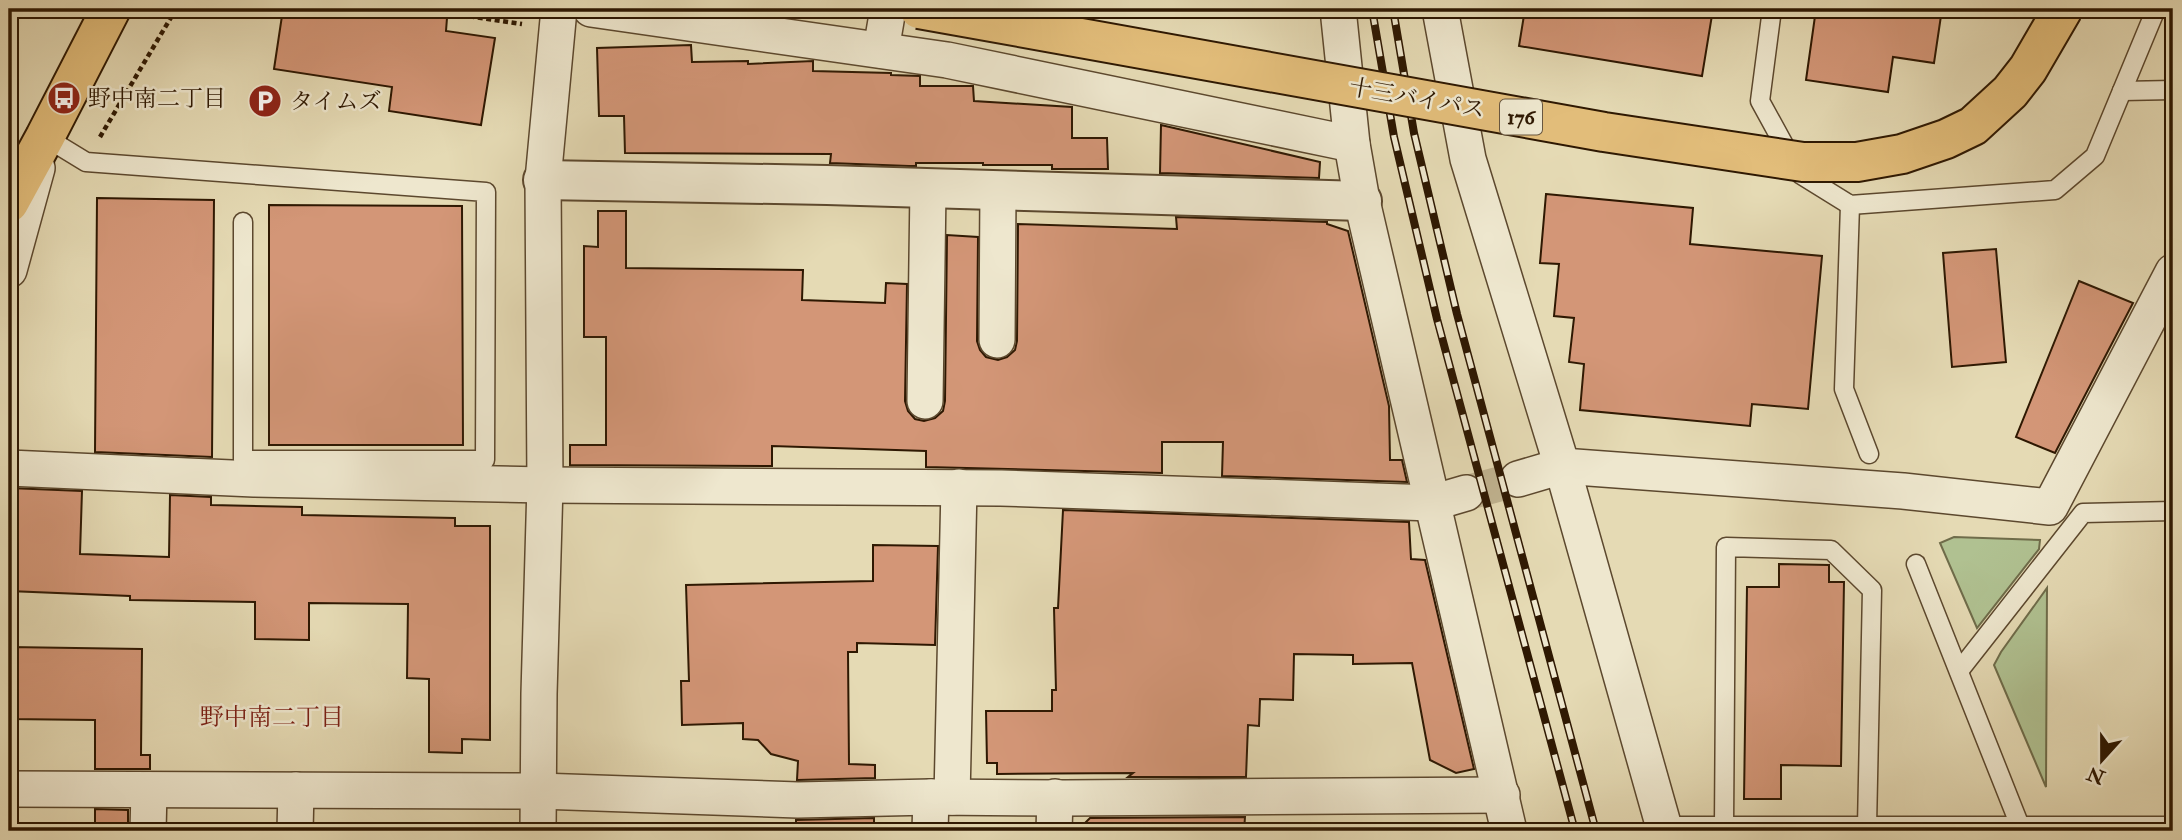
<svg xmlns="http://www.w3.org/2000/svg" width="2182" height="840" font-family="'IM FELL Double Pica','Noto Serif JP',serif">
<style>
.green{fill:#b0c191;stroke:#6f6c4a;stroke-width:2}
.building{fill:#d39677;stroke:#2e1802;stroke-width:2}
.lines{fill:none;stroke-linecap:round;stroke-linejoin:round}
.minor-tunnel{stroke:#c0b390;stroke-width:35;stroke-dasharray:35 18;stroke-linecap:butt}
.service-casing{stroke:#5c482e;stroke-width:21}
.minor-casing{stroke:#5c482e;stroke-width:38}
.tertiary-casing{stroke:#5c482e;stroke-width:42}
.trunk-casing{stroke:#2e1802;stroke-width:42}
.path{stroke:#2e1802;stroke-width:4.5;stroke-dasharray:5 3.5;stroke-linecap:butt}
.service{stroke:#eee7ce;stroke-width:18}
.minor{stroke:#eee7ce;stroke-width:35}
.tertiary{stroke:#eee7ce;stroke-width:38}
.trunk{stroke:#e2bd7a;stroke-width:38}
.rail-casing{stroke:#2e1802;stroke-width:8}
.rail{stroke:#eee7ce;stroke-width:5;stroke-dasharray:16;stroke-linecap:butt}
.trunk-bridge-casing{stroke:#2e1802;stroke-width:42;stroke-linecap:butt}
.trunk-bridge{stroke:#e2bd7a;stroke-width:38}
.labels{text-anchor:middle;stroke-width:5;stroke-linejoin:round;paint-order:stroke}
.shield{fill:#eee7ce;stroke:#68563f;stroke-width:2}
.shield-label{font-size:21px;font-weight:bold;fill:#2e1802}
.poi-label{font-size:23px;fill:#2e1802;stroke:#eee7ce;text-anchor:start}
.street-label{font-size:23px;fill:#2e1802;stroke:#eee7ce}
.neighbourhood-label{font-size:24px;fill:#7a1f14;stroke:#eee7ce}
</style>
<rect width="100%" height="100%" fill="#e5dab4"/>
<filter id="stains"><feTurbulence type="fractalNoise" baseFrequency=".00286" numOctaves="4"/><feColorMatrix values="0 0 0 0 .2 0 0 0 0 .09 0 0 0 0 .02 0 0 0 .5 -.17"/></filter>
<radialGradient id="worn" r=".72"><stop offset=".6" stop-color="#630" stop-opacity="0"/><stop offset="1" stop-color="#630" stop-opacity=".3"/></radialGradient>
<g class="green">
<polygon points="1954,537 2040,540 2039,549 1977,628 1940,543"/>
<polygon points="2047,588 2046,787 1994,665 2001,652"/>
</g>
<g class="building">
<polygon points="283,9 384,9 447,18 446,31 495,38 481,125 389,111 392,87 274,69"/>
<polygon points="1525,9 1713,9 1702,76 1519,46"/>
<polygon points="1816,9 1942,9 1934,63 1893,57 1888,92 1806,80"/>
<polygon points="691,45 692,62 748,61 748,64 813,61 813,71 891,73 891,75 920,76 920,86 973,86 974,101 1072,107 1072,138 1107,138 1108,169 1052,169 1052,165 983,165 983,163 916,163 916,166 909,166 830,163 831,154 625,153 624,116 599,116 597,48"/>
<polygon points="1161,125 1320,162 1319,178 1160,173"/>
<polygon points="1546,194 1693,208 1690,244 1822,256 1808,409 1752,404 1750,426 1580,410 1584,364 1569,362 1574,318 1554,316 1559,264 1540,263"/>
<polygon points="97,198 214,200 212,457 95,452"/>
<polygon points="269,205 462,206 463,445 269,445"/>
<polygon points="598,211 626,211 626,268 803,270 802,300 885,303 886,283 907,284 905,401 908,411 915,419 924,421 935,418 943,411 945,401 947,235 978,237 977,341 980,350 986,357 998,360 1007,357 1015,350 1017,341 1018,224 1177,229 1176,217 1327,222 1327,224 1348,231 1389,406 1390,460 1402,460 1407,482 1222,476 1223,442 1162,442 1162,473 926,467 926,451 772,446 772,466 570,465 570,445 606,445 606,337 584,337 584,246 598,247"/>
<polygon points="1996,249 2006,362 1952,367 1943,253"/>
<polygon points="2079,281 2133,303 2055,453 2016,437"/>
<polygon points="9,488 82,491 80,554 169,557 170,495 211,497 211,505 302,507 302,515 455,518 455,526 490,526 490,740 462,739 462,753 429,752 429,679 407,678 408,604 309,603 309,640 255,639 255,602 130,600 130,596 9,591"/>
<polygon points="1063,510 1409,522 1411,559 1425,560 1474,769 1456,773 1430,760 1412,663 1353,664 1353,655 1294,654 1293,700 1260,699 1259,726 1248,725 1246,777 1128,777 1133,773 997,774 997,763 987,763 986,711 1052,711 1052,690 1056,690 1054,608 1058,608"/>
<polygon points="873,545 938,546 935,645 857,643 857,652 848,652 849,764 875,765 875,778 797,780 798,761 771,754 758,740 743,739 743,723 682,725 681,681 689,681 686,585 873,581"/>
<polygon points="1779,564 1829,565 1829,582 1844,582 1841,766 1781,765 1781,799 1744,799 1747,587 1779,587"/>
<polygon points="9,647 142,649 141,755 150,755 150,769 95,769 95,720 9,719"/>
<polygon points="95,809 128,810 128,831 95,829"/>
<polygon points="1245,817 1244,831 1077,831 1090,818"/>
<polygon points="874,818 874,831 796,831 796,820"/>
</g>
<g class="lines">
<polyline class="minor-tunnel" points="1466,493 1518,479"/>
<defs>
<g id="service">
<polyline points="1772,9 1760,101 1800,174 1850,205 2055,190 2095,156 2156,9"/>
<polyline points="2122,91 2173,90"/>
<polyline points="45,137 86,162 486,192 485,460 243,460 243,222"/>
<polyline points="1850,205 1844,389 1869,454"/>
<polyline points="1916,564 2020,826"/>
<polyline points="1959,671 2083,513 2173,511"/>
<polyline points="1664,826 2173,826"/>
<polyline points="1724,826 1726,547 1831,550 1872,590 1867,826"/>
</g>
<g id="minor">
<polyline points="591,9 947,60 1352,144"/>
<polyline points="1338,9 1352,144 1362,201 1509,831"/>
<polyline points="1440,9 1468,159 1562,466 1665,831"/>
<polyline points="881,50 888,9"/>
<polyline points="9,270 37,168"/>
<polyline points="997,340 998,190"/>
<polyline points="925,401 928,188"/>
<polyline points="9,468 254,479 545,485 1001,488 1432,503 1466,493"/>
<polyline points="1518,479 1562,466 1903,491 2050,507 2173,272"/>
<polyline points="9,789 539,791 798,800 931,797 1065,798 1502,795"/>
<polyline points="952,797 959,487"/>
<polyline points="148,831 149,790"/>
<polyline points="295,831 296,790"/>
<polyline points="538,831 539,694 545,485 543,180 559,9"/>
<polyline points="930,831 931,797"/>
<polyline points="1054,831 1055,797"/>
</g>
<polyline id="tertiary" points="543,180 827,185 1362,201"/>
<polyline id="trunk" points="9,203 45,137 111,9"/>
</defs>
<use href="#service" class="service-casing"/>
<use href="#minor" class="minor-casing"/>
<use href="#tertiary" class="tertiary-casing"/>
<use href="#trunk" class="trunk-casing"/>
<g class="path">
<polyline points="419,9 522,24"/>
<polyline points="100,137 176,9"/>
</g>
<use href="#service" class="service"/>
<use href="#minor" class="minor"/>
<use href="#tertiary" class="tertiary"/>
<use href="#trunk" class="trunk"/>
<defs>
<g id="rail">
<polyline points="1372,9 1394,137 1437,319 1575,831"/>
<polyline points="1393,9 1414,133 1457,314 1596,831"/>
</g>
</defs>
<use href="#rail" class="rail-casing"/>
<use href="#rail" class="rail"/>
<defs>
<polyline id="trunk-bridge" points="919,9 1604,132 1803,162 1857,162 1902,154 1946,139 1973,126 2010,92 2028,69 2063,9"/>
</defs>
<use href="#trunk-bridge" class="trunk-bridge-casing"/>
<use href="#trunk-bridge" class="trunk-bridge"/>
</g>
<defs>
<symbol id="bus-disc" viewBox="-11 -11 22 22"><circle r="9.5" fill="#8f2418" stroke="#eee7ce"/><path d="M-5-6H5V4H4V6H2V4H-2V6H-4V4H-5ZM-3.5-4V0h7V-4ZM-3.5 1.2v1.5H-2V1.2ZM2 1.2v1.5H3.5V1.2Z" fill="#fff"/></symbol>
<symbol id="parking-disc" viewBox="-11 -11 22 22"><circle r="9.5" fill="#8f2418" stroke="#eee7ce"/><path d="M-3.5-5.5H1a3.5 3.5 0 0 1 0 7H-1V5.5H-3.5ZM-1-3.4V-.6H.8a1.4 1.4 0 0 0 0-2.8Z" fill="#fff"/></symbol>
</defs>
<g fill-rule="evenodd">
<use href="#bus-disc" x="45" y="79" width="38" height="38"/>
<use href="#parking-disc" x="246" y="82" width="38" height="38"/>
</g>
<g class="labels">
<rect class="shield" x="1500" y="99.5" width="42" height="35" rx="5"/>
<g class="shield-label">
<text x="1521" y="124">176</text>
</g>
<g class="poi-label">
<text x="88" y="106">野中南二丁目</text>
<text x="290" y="109">タイムズ</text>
</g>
<g class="street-label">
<text transform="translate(1417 98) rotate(10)" y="8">十三バイパス</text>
</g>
<g class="neighbourhood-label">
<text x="272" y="725">野中南二丁目</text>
</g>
</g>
<rect width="2182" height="840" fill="none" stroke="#e5dab4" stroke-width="35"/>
<rect x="10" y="10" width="2161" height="819" fill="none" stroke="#2e1802" stroke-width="3.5"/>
<rect x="18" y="18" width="2147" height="805" fill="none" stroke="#2e1802" stroke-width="2"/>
<g transform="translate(2102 760) rotate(201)" stroke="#eee7ce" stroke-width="5" paint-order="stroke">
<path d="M0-5L12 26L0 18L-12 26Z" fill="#2e1802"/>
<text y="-10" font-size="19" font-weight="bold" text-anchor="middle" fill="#2e1802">N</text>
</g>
<rect width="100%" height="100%" filter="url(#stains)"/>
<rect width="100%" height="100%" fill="url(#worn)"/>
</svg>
